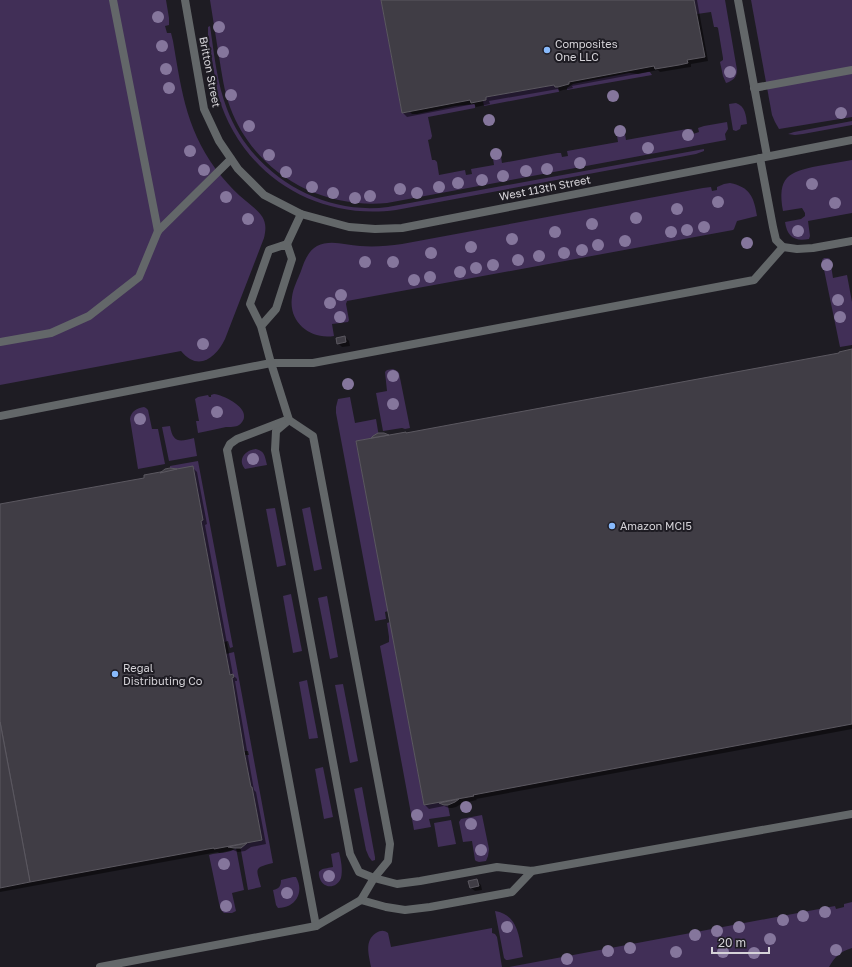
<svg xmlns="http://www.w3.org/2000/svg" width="852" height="967" font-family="'Golos Text',sans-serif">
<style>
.green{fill:#412f57}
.shadow{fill:#0007}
.building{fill:#403d45;stroke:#5b5860}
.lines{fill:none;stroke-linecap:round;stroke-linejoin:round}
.lane{stroke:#636769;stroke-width:8}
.street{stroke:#636769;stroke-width:8}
.tree{fill:#85769c}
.poi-dot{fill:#88bafc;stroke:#1e1c23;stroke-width:1.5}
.labels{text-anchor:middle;stroke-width:4;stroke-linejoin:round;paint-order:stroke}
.poi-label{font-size:11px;fill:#d5d3d8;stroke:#1e1c23;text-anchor:start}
.street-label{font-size:11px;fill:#d5d3d8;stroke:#1e1c23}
</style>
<rect width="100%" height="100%" fill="#1e1c23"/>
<g class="green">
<path d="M0 0H166L169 18V25L165 26 167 33H171L173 41C182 94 187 134 222 177 229 185 237 194 246 201 260 213 269 218 264 238L225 339C216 358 198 372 181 351L0 385Z"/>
<path d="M210 0H381L402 113 410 112 412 114H417L455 106 475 104V108L428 117 432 136 431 139 428 140 432 160H435L437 162 439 175 465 170 466 175 472 174 471 169 494 165 492 152 493 149C501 146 501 158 502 163L557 153H561L562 157 568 156 567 151 618 142 616 129 617 126H622L624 128 626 140 687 129H692L693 134 699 132 698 128 704 126 727 122 728 129 725 134 726 140 387 203C319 209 254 172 230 107 224 91 222 74 219 57 216 38 213 19 210 0Z"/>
<path d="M694 0H725L737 70C737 77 733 81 726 83L723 76 720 62 723 60V58L718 28 717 27H714L711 12 697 14Z"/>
<polygon points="751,0 852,0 852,117 779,129 775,122 772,115"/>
<path d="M210 26C214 53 217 84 227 109 251 173 320 216 388 207L704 149V151L696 154 396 210C315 221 241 174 218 95L208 36V27Z"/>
<polygon points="648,72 650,72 652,75 567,90 567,88 573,84 629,73 638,74"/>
<polygon points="554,85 555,87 558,87 559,92 558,92 484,106 483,101 486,100 486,97"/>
<path d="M736 103C745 106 746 115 747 124L741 125 740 129 736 131 733 130 730 112 729 104Z"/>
<polygon points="852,121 852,125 803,134 795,135 788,134 794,132"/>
<path d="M852 160V213L808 221 810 236 809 239C794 242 787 236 785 222L801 219 805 216V213L802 208 783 211C777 177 788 172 818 166 829 164 841 162 852 160Z"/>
<path d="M730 183C750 187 754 197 757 216L737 221 734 229 733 230 347 301 346 304 349 320 348 322 332 324 334 336C310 340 288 322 292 297 293 288 298 279 301 271 304 262 308 251 317 246 330 239 346 245 360 246 374 247 388 246 402 244L703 188 711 187 712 191 717 190V187L724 184Z"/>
<polygon points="824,258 828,258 830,259 833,278 847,275 852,302 852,345 840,347 822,260"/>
<polygon points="393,369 397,371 399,373 410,428 405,429 402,428 383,431 376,393 387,391 385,372 387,370"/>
<path d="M214 394C223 395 246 406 244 417 244 420 241 424 239 425 236 427 230 427 226 427 217 429 208 431 198 433L196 421H199L195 399 198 397 208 395 209 397H211V395Z"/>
<polygon points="350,397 355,423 376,419 379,437 356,441 388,611 385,612 386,619 375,621 336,413 336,407 338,399"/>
<path d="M144 407 146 408 148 410 152 429H158L165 464 138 469 130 419C131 411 137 408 144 407Z"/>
<path d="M170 426C173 443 179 442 194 438L197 456 169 461 162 427Z"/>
<path d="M256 449C265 451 265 457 267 465L245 469C237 460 245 450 256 449Z"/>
<polygon points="198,461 233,647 230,648 228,641 224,642 201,521 203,520 193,467 170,471 170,466"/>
<polygon points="310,507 322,569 314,571 302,509"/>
<polygon points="275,508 286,565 277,567 266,509"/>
<polygon points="291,594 302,651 293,653 283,596"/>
<polygon points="327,596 338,657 330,659 318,598"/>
<polygon points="390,622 424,805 447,801 450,816 429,819 431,827 414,830 380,646 389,642 389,637 387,623"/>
<path d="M234 652 273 863C252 868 257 869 261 887L248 890 240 845 262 840 252 787H251L245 755H249L248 751H244L232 678 234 677 233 674 230 675 226 654Z"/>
<polygon points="307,680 318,738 309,739 299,682"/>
<polygon points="343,684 358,761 350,763 335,685"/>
<polygon points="323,767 333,817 324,819 315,769"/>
<polygon points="362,787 375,857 375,860 372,861 369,857 366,850 354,789"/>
<polygon points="482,815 489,849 488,856 486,861 479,862 476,861 475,860 472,841 463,842 459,822 461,819"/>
<polygon points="451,820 456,844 438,847 434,823"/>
<path d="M236 848 244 890 232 893 236 911 232 913H224L221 910 219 903 209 855C219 852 228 854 236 848Z"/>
<path d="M339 852C341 860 343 870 341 878 336 890 321 889 319 875 319 873 318 872 321 870 324 868 330 868 333 867L331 854Z"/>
<path d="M293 877H296C305 893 295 908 278 908L276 905 273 890C279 889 281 886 281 880Z"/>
<path d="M852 902V948C840 952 835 956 829 967H509L835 906 836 909 844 907V904Z"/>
<path d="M495 911C519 915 519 938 523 957L508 960H506L504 958Z"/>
<path d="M492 928V933L495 934 497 937 502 967H371C369 955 364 941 376 933 381 930 384 930 388 933L391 947Z"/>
</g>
<g class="shadow">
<polygon points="382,0 697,0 708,61 691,64 691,67 684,68 660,72 658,70 572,86 573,88 563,90 560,91 558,89 489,101 490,104 476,107 474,104 407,117 403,113"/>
<polygon points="345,337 349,341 350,346 342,347 338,343"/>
<polygon points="852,350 852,729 476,799 477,800 463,803 456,807 452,808 449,808 444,806 429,809 425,805 357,442 372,439 374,437 384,434 389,436 407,434 841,353"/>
<polygon points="193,468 197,472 207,524 205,525 233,675 237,679 237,681 235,681 248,756 254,790 256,792 266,844 251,847 245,851 238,852 233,850 219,853 218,852 0,892 0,505 146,478 177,470"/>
<polygon points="477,881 481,885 482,890 475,891 470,887"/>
</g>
<g class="building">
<polygon points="381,0 694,0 705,57 687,60 688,63 679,65 655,69 654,66 569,82 569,84 558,87 555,87 554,85 486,97 486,100 471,103 470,100 402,113"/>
<polygon points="345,336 346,342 337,344 336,338"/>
<polygon points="852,349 852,724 473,795 474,796 424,805 356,441 406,432 406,433 492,417 839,353 839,352"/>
<polygon points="378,433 384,433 389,435 371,438 373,436"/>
<polygon points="193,466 203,520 201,521 230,675 233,674 234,677 232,678 244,751 251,787 252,787 262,840 214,849 214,848 208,849 30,882 0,721 0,504 144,478 144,475"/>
<polygon points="170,468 177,469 160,473 165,469"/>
<polygon points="0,722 30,882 0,888"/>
<polygon points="459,799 455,802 448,805 444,805 439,803"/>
<polygon points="247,843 241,848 234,848 228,847"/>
<polygon points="477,879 479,886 470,888 468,881"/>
</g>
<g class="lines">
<g class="lane">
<polyline points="113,0 158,231"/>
<polyline points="738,0 767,156"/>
<polyline points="754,88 852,70"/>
<polyline points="760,158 773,227 776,240 783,247 797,249 813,248 852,241"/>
<polyline points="287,244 301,214"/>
<polyline points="0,342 51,333 89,316 139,277 158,231 231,159"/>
<polyline points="0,416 271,363 313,363 754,280 783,247"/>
<polyline points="289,420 276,431 275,450 350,854 359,872 374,878 397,884 420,881 497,867 532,871 852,814"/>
<polyline points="284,421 237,439 230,444 227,450 316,926"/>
<polyline points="361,900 386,907 405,910 430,907 512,892 532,871"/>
<polyline points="100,967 316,926 361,900 374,878 388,861 390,844 313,436 289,420 271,363 261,326 250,304 269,250 287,244 292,259 276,309 261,326"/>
</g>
<polyline class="street" points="185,0 204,109 219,141 238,169 264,195 301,214 349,227 375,229 402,228 852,140"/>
</g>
<g class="tree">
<circle cx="158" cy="17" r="6"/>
<circle cx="219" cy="27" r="6"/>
<circle cx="162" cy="46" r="6"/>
<circle cx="223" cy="52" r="6"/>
<circle cx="166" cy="69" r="6"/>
<circle cx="730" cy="72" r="6"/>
<circle cx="169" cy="88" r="6"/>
<circle cx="231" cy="95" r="6"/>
<circle cx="613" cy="96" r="6"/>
<circle cx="841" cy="113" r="6"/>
<circle cx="489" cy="120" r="6"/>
<circle cx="249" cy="126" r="6"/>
<circle cx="620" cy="131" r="6"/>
<circle cx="688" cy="135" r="6"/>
<circle cx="648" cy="148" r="6"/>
<circle cx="190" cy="151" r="6"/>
<circle cx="496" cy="154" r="6"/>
<circle cx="269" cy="155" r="6"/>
<circle cx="580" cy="163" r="6"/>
<circle cx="547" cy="169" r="6"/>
<circle cx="204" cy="170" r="6"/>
<circle cx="526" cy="171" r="6"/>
<circle cx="286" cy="172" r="6"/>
<circle cx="503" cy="176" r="6"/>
<circle cx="482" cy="180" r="6"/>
<circle cx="458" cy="183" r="6"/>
<circle cx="812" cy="184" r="6"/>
<circle cx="312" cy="187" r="6"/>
<circle cx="439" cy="187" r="6"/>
<circle cx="400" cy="189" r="6"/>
<circle cx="333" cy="193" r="6"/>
<circle cx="417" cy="193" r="6"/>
<circle cx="370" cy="196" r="6"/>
<circle cx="226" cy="197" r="6"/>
<circle cx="355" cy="198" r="6"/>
<circle cx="718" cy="202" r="6"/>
<circle cx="835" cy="203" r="6"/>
<circle cx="677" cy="209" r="6"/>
<circle cx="636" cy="218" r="6"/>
<circle cx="248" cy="219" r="6"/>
<circle cx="592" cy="224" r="6"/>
<circle cx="704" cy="227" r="6"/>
<circle cx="687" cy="230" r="6"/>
<circle cx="798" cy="231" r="6"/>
<circle cx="555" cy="232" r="6"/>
<circle cx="671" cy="232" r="6"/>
<circle cx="512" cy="239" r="6"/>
<circle cx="625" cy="241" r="6"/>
<circle cx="747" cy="243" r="6"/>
<circle cx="598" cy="245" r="6"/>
<circle cx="471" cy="247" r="6"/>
<circle cx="582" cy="250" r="6"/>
<circle cx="431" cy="253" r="6"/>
<circle cx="564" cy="253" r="6"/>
<circle cx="539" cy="256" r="6"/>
<circle cx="518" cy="260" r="6"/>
<circle cx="365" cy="262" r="6"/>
<circle cx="393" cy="262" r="6"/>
<circle cx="493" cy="265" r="6"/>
<circle cx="827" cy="265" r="6"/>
<circle cx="476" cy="268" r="6"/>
<circle cx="460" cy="272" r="6"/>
<circle cx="430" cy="277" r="6"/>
<circle cx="414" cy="280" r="6"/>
<circle cx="341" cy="295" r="6"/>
<circle cx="838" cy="300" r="6"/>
<circle cx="330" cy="303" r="6"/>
<circle cx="340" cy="317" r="6"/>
<circle cx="840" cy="317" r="6"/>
<circle cx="203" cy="344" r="6"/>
<circle cx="393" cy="376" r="6"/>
<circle cx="348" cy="384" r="6"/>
<circle cx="393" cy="404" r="6"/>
<circle cx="217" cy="412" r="6"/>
<circle cx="140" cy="419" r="6"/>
<circle cx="253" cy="459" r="6"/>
<circle cx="466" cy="807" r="6"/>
<circle cx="417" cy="815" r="6"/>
<circle cx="471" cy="824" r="6"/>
<circle cx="481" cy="850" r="6"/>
<circle cx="224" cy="864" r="6"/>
<circle cx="329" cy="876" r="6"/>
<circle cx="287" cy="893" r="6"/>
<circle cx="226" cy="906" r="6"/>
<circle cx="825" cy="912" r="6"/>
<circle cx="803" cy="916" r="6"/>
<circle cx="783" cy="920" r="6"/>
<circle cx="507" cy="927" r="6"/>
<circle cx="739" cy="927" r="6"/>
<circle cx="717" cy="931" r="6"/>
<circle cx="695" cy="935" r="6"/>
<circle cx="770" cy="939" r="6"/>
<circle cx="630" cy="948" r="6"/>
<circle cx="836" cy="950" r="6"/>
<circle cx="608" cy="951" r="6"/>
<circle cx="676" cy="952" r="6"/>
<circle cx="723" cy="952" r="6"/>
<circle cx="754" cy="953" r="6"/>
<circle cx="567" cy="959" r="6"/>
</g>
<g class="poi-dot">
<circle cx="547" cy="50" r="4"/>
<circle cx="612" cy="526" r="4"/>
<circle cx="115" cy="674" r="4"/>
</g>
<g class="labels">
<g class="poi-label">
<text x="555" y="48">Composites<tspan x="555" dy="13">One LLC</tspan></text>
<text x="620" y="530">Amazon MCI5</text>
<text x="123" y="672">Regal<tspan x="123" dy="13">Distributing Co</tspan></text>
</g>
<g class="street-label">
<text transform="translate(210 72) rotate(79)" y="4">Britton Street</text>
<text transform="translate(545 188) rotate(-11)" y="4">West 113th Street</text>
</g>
</g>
<path d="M712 947v6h57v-6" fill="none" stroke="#d5d3d8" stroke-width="2"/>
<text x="718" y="947" font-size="12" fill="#d5d3d8" stroke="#1e1c23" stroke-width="3" paint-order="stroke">20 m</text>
</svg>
